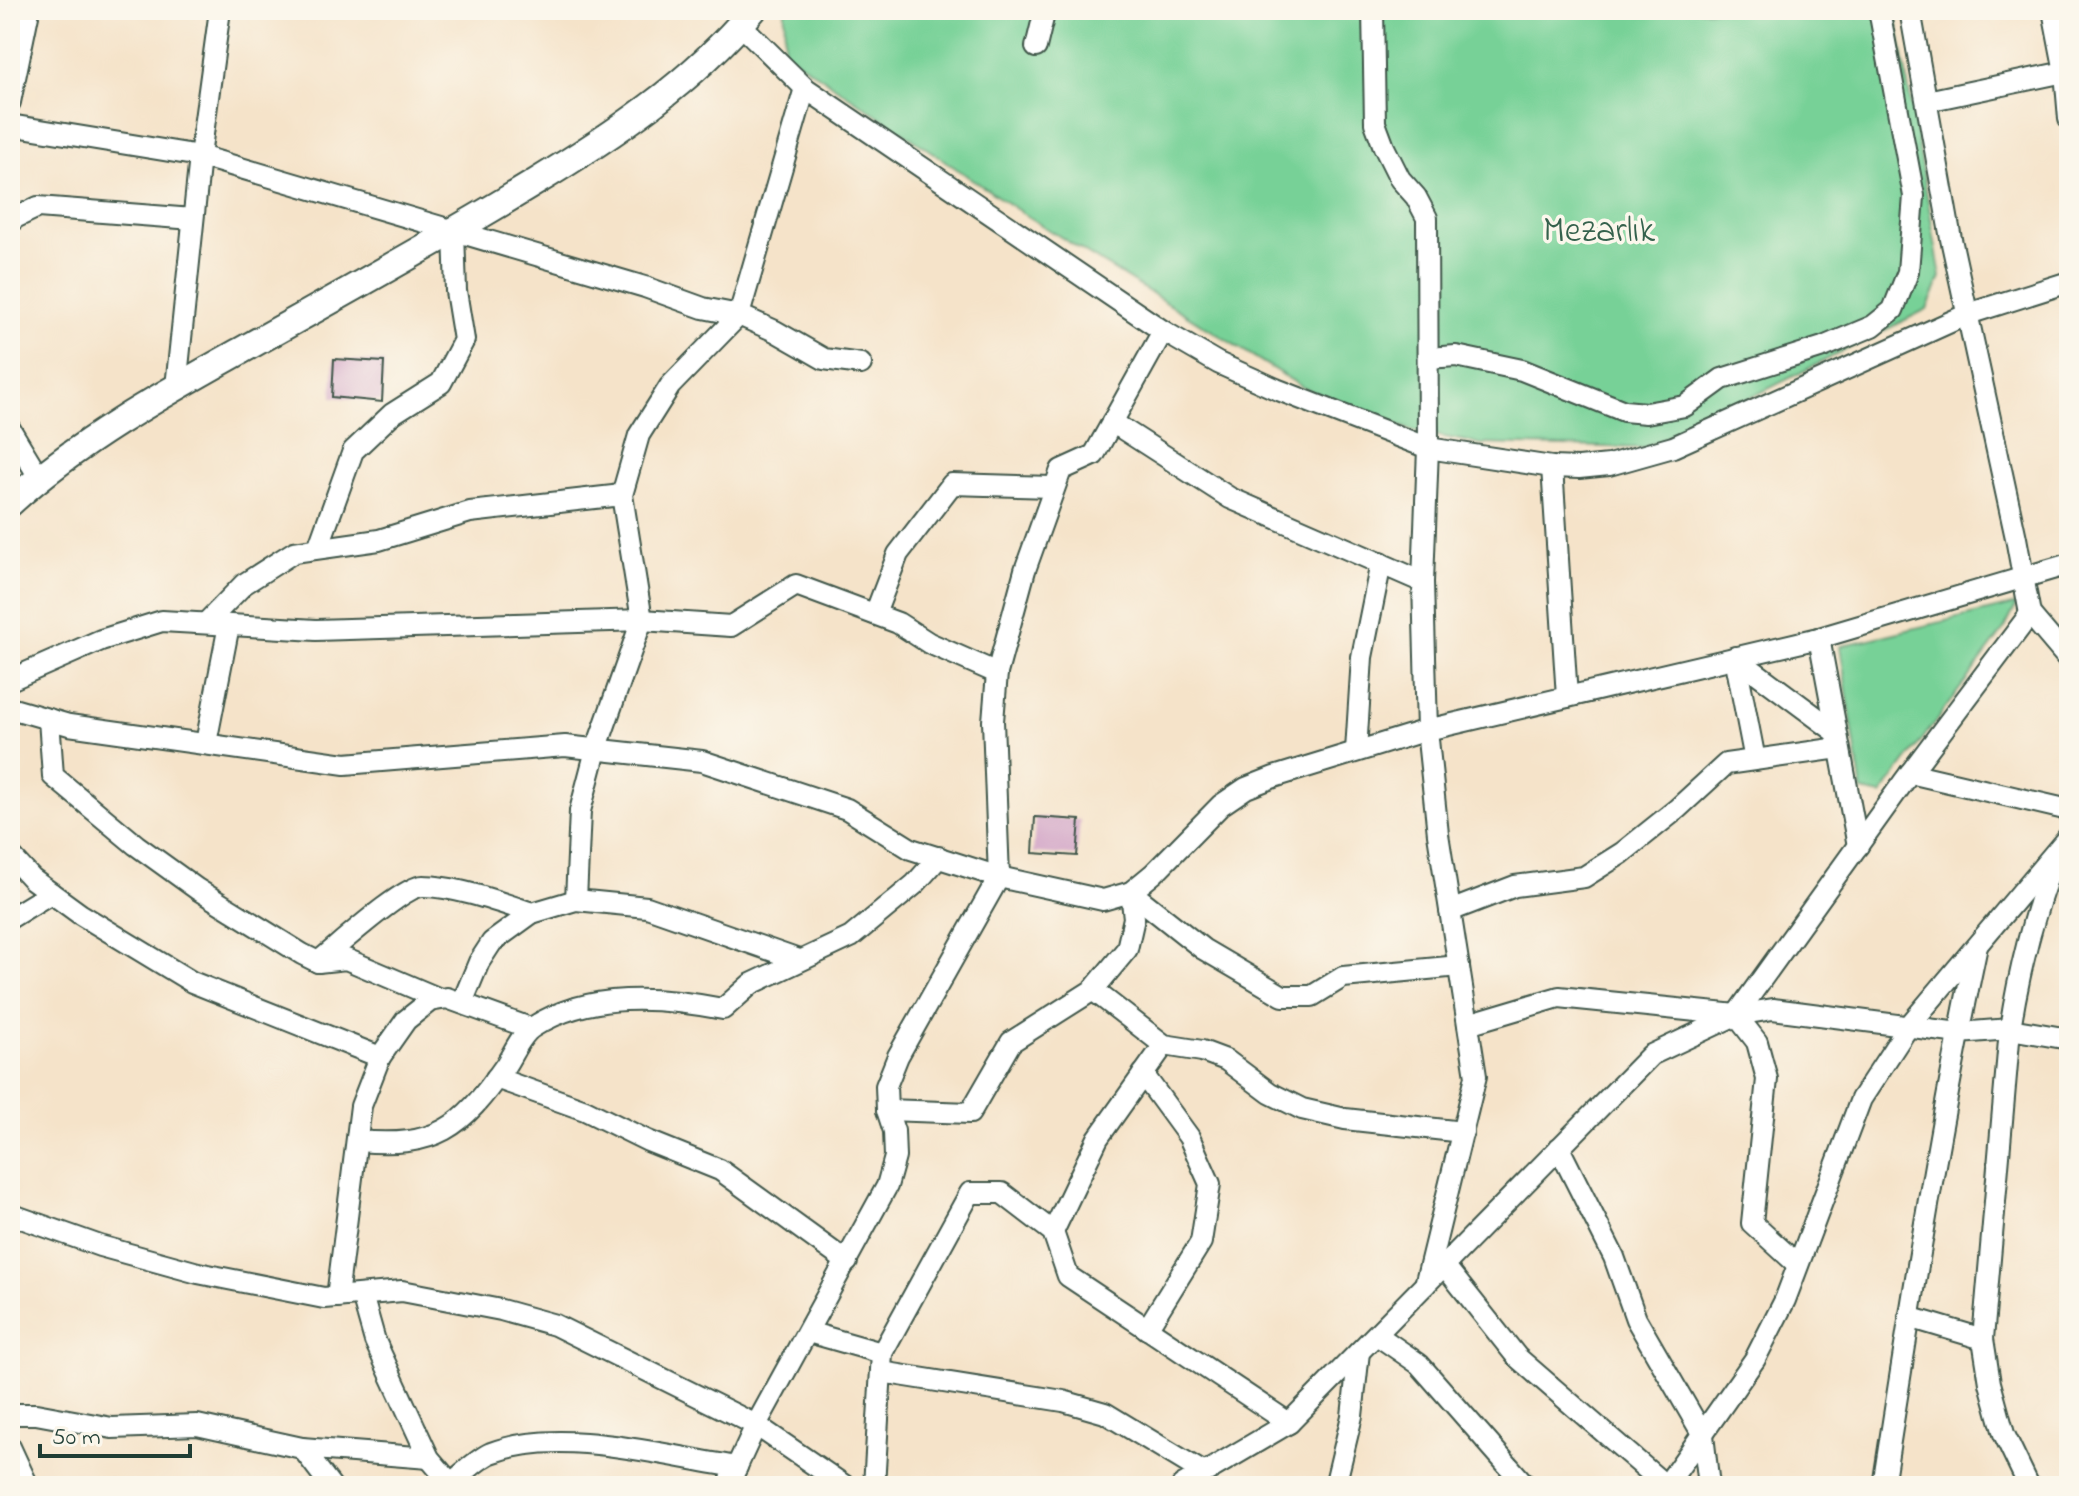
<svg xmlns="http://www.w3.org/2000/svg" width="2079" height="1496" font-family="'Indie Flower',sans-serif">
<style>
.green{fill:#77d197;stroke:#4b8766;stroke-width:2}
.building{fill:#d0a0c4}
.lines{fill:none;stroke-linecap:round;stroke-linejoin:round}
.minor-casing{stroke:#3f564a;stroke-width:24}
.major-casing{stroke:#3f564a;stroke-width:30}
.minor{stroke:#fff;stroke-width:20}
.major{stroke:#fff;stroke-width:26}
.labels{text-anchor:middle;stroke-width:7;stroke-linejoin:round;paint-order:stroke}
.park-label{font-size:36px;fill:#35624d;stroke:#fbf7ec}
</style>
<rect width="100%" height="100%" fill="#fbf7ec"/>
<filter id="ink" filterUnits="userSpaceOnUse"><feTurbulence type="fractalNoise" baseFrequency=".0125" numOctaves="2"/><feDisplacementMap in="SourceGraphic" scale="16" xChannelSelector="R" yChannelSelector="G"/><feConvolveMatrix kernelMatrix="1 2 1 2 8 2 1 2 1" color-interpolation-filters="sRGB"/></filter>
<filter id="wash" filterUnits="userSpaceOnUse"><feTurbulence type="fractalNoise" baseFrequency=".006" numOctaves="4" result="noise"/><feDisplacementMap in="SourceGraphic" scale="32" xChannelSelector="R" yChannelSelector="G"/><feGaussianBlur stdDeviation="1.8" result="paint"/><feColorMatrix in="noise" values="0 0 0 0 0 0 0 0 0 0 0 0 0 0 0 0 0 1.4 0 .05"/><feComposite in="paint" operator="in"/></filter>
<g filter="url(#wash)">
<rect width="100%" height="100%" fill="#f5e3c9"/>
<g class="green">
<polygon points="785,10 1895,10 1941,277 1927,309 1766,390 1643,448 1481,444 1413,431 1304,388 1025,215 784,52"/>
<polygon points="2017,604 2005,628 1881,795 1862,791 1840,646"/>
</g>
<g id="blocks">
<g class="building">
<polygon points="334,359 384,362 382,402 332,397"/>
<polygon points="1035,817 1080,820 1077,856 1033,853"/>
</g>
</g>
</g>
<g filter="url(#ink)">
<use href="#blocks" fill-opacity="0" stroke="#3f564a" stroke-width="2"/>
<g class="lines">
<defs>
<g id="minor">
<polyline points="1373,10 1375,123 1384,147 1400,179 1416,197 1427,218 1428,448 1423,582 1427,730 1438,834 1476,1076 1425,1285"/>
<polyline points="1910,10 1951,239 2016,538 2030,614 2069,660"/>
<polyline points="2053,10 2065,72 2069,119"/>
<polyline points="741,25 805,88 1163,331 1218,363 1276,389 1428,448 1552,467 1579,468 1609,465 1673,447 1968,314 2069,282"/>
<polyline points="1036,47 1045,10"/>
<polyline points="1927,101 2069,71"/>
<polyline points="10,102 29,10"/>
<polyline points="10,125 200,156 645,287 703,308 739,315 775,331 824,359 861,364"/>
<polyline points="10,223 15,218 38,207 193,219"/>
<polyline points="1428,358 1456,356 1522,370 1624,411 1646,413 1685,406 1722,379 1823,347 1873,326 1893,310 1908,272 1914,196 1879,10"/>
<polyline points="176,387 200,156 220,10"/>
<polyline points="1112,422 1230,498 1423,582"/>
<polyline points="10,429 39,477"/>
<polyline points="1552,467 1567,697"/>
<polyline points="318,548 353,451 392,414 441,383 464,340 456,291 454,232"/>
<polyline points="875,614 898,554 952,484 1053,487"/>
<polyline points="206,623 244,584 294,552 379,540 470,512 622,495"/>
<polyline points="1819,638 1858,846"/>
<polyline points="10,680 101,640 162,621 316,630 642,620 731,626 796,585 898,623 929,643 997,673"/>
<polyline points="10,708 69,725 345,764 565,746 702,761 847,809 911,849 999,877 1103,900 1131,892 1154,873 1221,805 1246,788 1274,777 1427,730 1819,638 2069,564"/>
<polyline points="49,719 53,776 136,845 197,889 302,954 318,962 346,959 440,999"/>
<polyline points="206,743 229,625"/>
<polyline points="1356,751 1362,657 1381,563"/>
<polyline points="1755,760 1735,657 1836,732"/>
<polyline points="1910,773 2069,810"/>
<polyline points="10,855 32,879 80,914 192,982 380,1057"/>
<polyline points="1131,892 1203,949 1283,996 1312,996 1343,977 1459,966"/>
<polyline points="576,900 580,811 596,750 642,620 622,495 639,435 670,386 739,315 805,88"/>
<polyline points="1450,911 1515,886 1584,877 1622,853 1677,809 1726,764 1839,748"/>
<polyline points="10,918 51,893"/>
<path d="M318 962C337 947 403 886 423 886 455 886 502 903 532 913"/>
<polyline points="1093,990 1164,1045 1202,1051 1226,1060 1270,1093 1302,1109 1345,1119 1463,1132"/>
<polyline points="462,1003 479,962 492,942 532,913 576,900 647,907 799,960"/>
<polyline points="1736,1015 1773,1009 1959,1033 2010,1029 2069,1039"/>
<polyline points="1468,1024 1559,997 1736,1015 1757,1042 1767,1079 1752,1223 1797,1264"/>
<polyline points="1143,1074 1189,1137 1210,1184 1201,1242 1147,1329"/>
<polyline points="496,1078 585,1110 648,1141 720,1170 847,1262"/>
<polyline points="887,1110 970,1113 1011,1042 1093,990 1127,949 1134,918 1131,892"/>
<path d="M358 1141C436 1148 461 1129 505 1066 513 1054 521 1034 533 1027 589 991 661 997 723 1009L751 984 851 937 915 884 939 857"/>
<polyline points="1559,1148 1614,1257 1636,1319 1703,1435 1709,1486"/>
<polyline points="10,1214 100,1246 198,1273 324,1298 402,1291 501,1310 555,1325 756,1425 845,1486"/>
<polyline points="1053,1232 1098,1138 1164,1045"/>
<polyline points="1444,1265 1517,1357 1666,1486 1755,1359 1785,1300 1861,1099 1908,1027 2069,836"/>
<polyline points="362,1295 375,1341 429,1458 453,1486"/>
<polyline points="337,1297 361,1106 380,1057 406,1020 430,1001 447,998 530,1028"/>
<polyline points="1909,1317 1983,1339"/>
<polyline points="808,1332 882,1353"/>
<polyline points="1377,1335 1419,1364 1526,1486"/>
<polyline points="881,1372 1063,1401 1105,1413 1204,1473"/>
<polyline points="10,1414 36,1414 112,1428 197,1425 302,1448 429,1458"/>
<polyline points="10,1447 28,1486"/>
<polyline points="302,1448 331,1486"/>
<path d="M451 1483C463 1474 477 1459 491 1453 560 1426 664 1456 737 1467"/>
<polyline points="728,1486 756,1425 887,1186 895,1157 894,1131 887,1110 886,1086 898,1056 999,877 993,721 997,673 1025,570 1061,470 1094,455 1163,331"/>
<polyline points="874,1486 882,1353 970,1193 1002,1193 1053,1232 1068,1276 1289,1423"/>
<polyline points="1182,1486 1289,1423 1651,1055 1736,1015 1905,780 2030,614"/>
<polyline points="1335,1486 1352,1416 1359,1352"/>
<path d="M1883 1486C1911 1306 1939 1125 1977 946"/>
<path d="M2029 1486 2004 1434 1990 1383 1983 1339 2010 1029C2019 971 2033 916 2053 861"/>
</g>
<path id="major" d="M10 503C82 438 169 391 253 344 346 292 439 241 531 185 612 136 692 83 753 10"/>
</defs>
<use href="#minor" class="minor-casing"/>
<use href="#major" class="major-casing"/>
<use href="#minor" class="minor"/>
<use href="#major" class="major"/>
</g>
</g>
<g class="labels">
<g class="park-label">
<text x="1599" y="241">Mezarlık</text>
</g>
</g>
<rect width="2079" height="1496" fill="none" stroke="#fbf7ec" stroke-width="40"/>
<path d="M40 1444v12h150v-12" fill="none" stroke="#1f3d34" stroke-width="4"/>
<text x="52" y="1444" font-size="24" fill="#1f3d34" stroke="#fbf7ec" stroke-width="6" paint-order="stroke">50 m</text>
</svg>
